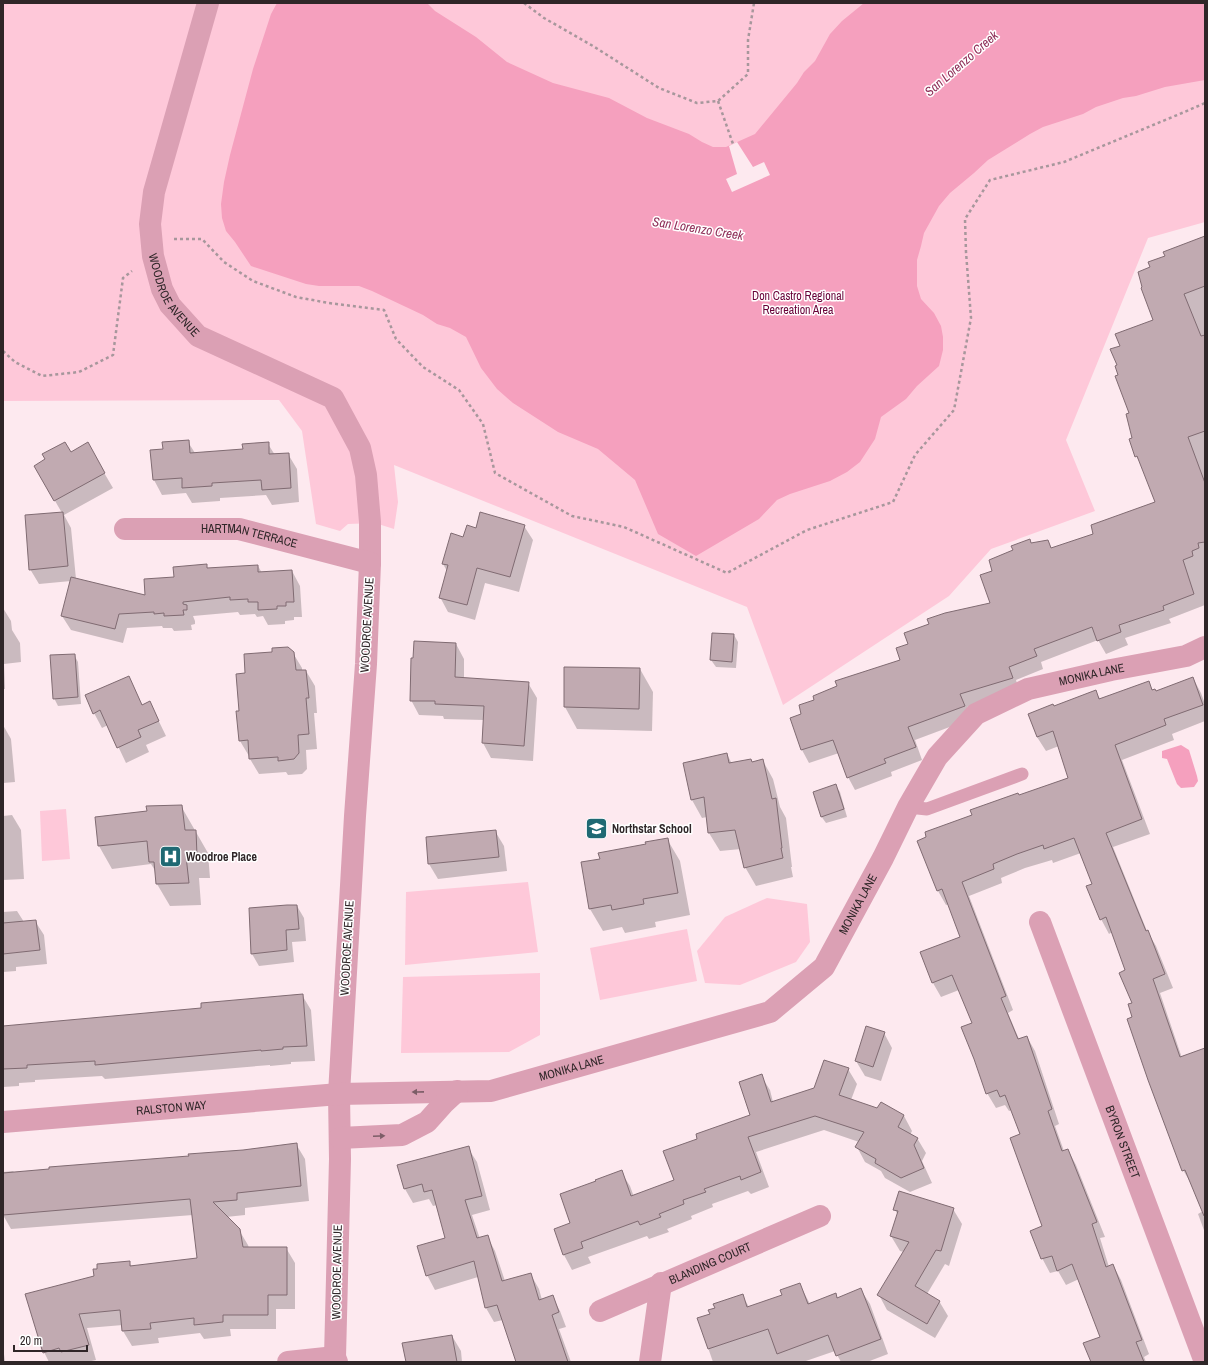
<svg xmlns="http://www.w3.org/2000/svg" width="1208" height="1365" font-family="'Archivo Narrow',sans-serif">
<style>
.green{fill:#fec8d9}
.water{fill:#f5a0be}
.pier{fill:#fde9ef}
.shadow{fill:#0003}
.building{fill:#c1aab1;stroke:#806b72}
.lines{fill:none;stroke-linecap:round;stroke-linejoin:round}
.path{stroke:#a7979c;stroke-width:2.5;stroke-dasharray:3 3;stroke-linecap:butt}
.lane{stroke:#dba0b4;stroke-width:13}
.street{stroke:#dba0b4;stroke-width:22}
.oneway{fill:#7c5d67}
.labels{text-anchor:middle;stroke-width:3;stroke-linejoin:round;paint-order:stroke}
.street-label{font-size:12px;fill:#2f2628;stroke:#fff}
.park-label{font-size:12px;fill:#670037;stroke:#fff}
.poi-label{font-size:12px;font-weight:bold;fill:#2f2628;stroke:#fff;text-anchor:start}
.water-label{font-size:13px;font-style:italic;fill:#8e2d57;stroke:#fff}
</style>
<rect width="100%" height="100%" fill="#fde9ef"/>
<g class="green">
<polygon points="3,3 1205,3 1205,222 1148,238 1066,440 1095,511 991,549 949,596 783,705 747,607 394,465 398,502 394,529 375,523 348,524 340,531 316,524 302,431 279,400 3,401"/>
<polygon points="66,809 70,859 42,861 40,811"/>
<polygon points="528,882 538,952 405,965 406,892"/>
<polygon points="767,898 807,904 810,942 796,962 740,985 705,983 697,951 725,917"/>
<polygon points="687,929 697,981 600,1000 590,948"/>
<polygon points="540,973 540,1035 509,1052 401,1053 403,977"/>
</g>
<g class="water">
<polygon points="277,3 427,3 435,11 476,37 507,62 553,83 609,98 647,118 689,134 702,142 713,147 726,147 755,134 797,83 804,72 815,61 830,34 842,21 864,3 1205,3 1205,80 1165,87 1136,96 1123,98 1096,107 1083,114 1043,127 1030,134 988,160 974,173 950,193 939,206 924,233 921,246 917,260 917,286 921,299 934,313 941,326 943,337 943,350 939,366 917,386 906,399 881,417 875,439 860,462 847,472 830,481 790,494 777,500 759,519 696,556 658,534 635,480 598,449 558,432 513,403 497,389 481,368 466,337 450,328 437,324 423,315 372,291 359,286 319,286 306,284 251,266 235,242 226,231 222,218 221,204 224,182 230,155 253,69 271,14"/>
<polygon points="1181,745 1189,750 1197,776 1198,781 1194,787 1181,788 1177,784 1167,759 1162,758 1162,751"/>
</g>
<polygon class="pier" points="737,142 753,167 764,162 770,175 732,192 726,179 737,174 729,146"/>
<g class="shadow">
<polygon points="1205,237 1205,605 1169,619 1171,623 1125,638 1128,645 1106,654 1098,640 1041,662 1043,669 1016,680 1019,691 967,707 971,719 915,740 922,760 891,772 892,776 855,790 848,777 839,753 809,763 802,750 802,715 815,701 902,660 909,644 991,604 993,571 1031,544 1048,541 1052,549 1094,534 1157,502 1142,466 1136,456 1130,414 1119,375 1118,366 1121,346 1154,321 1151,268 1166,257"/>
<polygon points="188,442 195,453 244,450 268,444 275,455 288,454 297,469 299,502 272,505 266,495 220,498 220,501 192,503 186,493 162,495 154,480 164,449"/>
<polygon points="71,454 96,459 113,488 64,515 71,528 76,579 147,596 175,578 206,565 208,569 258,566 262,573 292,571 300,586 302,617 294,617 294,620 285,621 285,624 268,625 263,616 257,617 255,614 240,615 238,612 193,616 195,621 195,624 191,625 192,630 174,631 172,628 163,628 162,626 127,628 123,643 71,630 62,616 71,581 39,584 30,569 62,513 35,466"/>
<polygon points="524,526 533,540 519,592 485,583 475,620 448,612 440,597 447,571 443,564 464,538 477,529"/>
<polygon points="3,608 11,621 12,630 20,643 21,662 4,664 5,689 3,689"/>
<polygon points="734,635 738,642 736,668 716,667 711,660"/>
<polygon points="456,644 464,659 464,679 528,683 537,698 533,761 491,758 483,743 484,720 444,719 443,716 419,715 411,700 414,659"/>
<polygon points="293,653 302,668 302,671 306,671 315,686 317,713 314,713 317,749 306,750 307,769 302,774 288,775 286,772 259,774 250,759 250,755 249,756 240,741 240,712 246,674"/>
<polygon points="74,655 78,662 81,704 58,706 54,698"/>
<polygon points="640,669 653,692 652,731 577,729 565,707"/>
<polygon points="128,677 143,706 150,703 166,736 146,745 149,752 126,763 108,725 102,728 94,713"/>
<polygon points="1193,678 1201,693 1205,704 1205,721 1172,734 1174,740 1122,760 1150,834 1113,847 1147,931 1156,946 1173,988 1160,993 1182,1058 1205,1056 1205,1233 1198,1214 1203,1211 1192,1185 1183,1170 1134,1018 1133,1003 1126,971 1112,932 1109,934 1101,919 1094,884 1081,853 1053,863 1052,860 1025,868 1001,878 1002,883 969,896 1013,1010 1008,1013 1019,1039 1027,1037 1035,1051 1059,1124 1055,1126 1064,1151 1068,1150 1076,1165 1105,1237 1100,1238 1109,1267 1113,1265 1121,1280 1149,1354 1144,1357 1146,1362 1092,1362 1101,1337 1079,1279 1066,1285 1058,1271 1050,1273 1042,1258 1044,1227 1021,1134 1012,1110 1009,1111 1005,1105 996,1108 987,1093 973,1023 959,990 941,997 933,983 961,937 949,904 946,905 938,891 919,841 973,815 1019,796 1069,778 1059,746 1046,751 1037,737 1029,715 1054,707 1095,691 1101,700 1148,683 1153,690 1156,692"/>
<polygon points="3,725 11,739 15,782 3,783"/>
<polygon points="727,754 732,764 752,763 763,761 773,779 780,807 786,818 792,867 791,867 793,877 756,886 745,867 741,849 720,851 709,833 707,817 702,818 692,800"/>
<polygon points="835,785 840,792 847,817 826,823 821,816"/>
<polygon points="181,806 208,853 210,878 199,878 201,905 170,906 157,884 156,872 151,864 112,869 99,846 96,818 148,811"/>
<polygon points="12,815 21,830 24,879 3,880 3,816"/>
<polygon points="495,831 504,846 507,871 438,879 429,864"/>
<polygon points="667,839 680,861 690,915 655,922 656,927 625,933 622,927 603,931 590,909 601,859"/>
<polygon points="297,906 304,918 306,941 292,942 294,962 259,966 252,954"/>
<polygon points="17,911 24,922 35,921 44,935 47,964 16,967 16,971 3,972 3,912"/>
<polygon points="302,995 311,1010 315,1061 291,1062 291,1064 270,1066 270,1065 105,1079 102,1076 35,1080 35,1082 19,1083 19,1086 3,1087 3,1027 202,1009"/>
<polygon points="884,1033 892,1048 881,1081 865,1076 856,1061"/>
<polygon points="848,1069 857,1084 851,1100 878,1110 881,1103 904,1116 912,1131 910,1135 917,1138 926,1153 922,1161 932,1183 910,1192 885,1178 881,1171 865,1162 857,1147 859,1142 824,1130 756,1152 769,1187 751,1194 748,1191 712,1204 713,1207 691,1216 692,1219 667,1229 669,1232 649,1239 647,1236 588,1257 591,1263 572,1270 564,1255 555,1229 572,1224 621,1172 630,1186 634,1197 676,1181 699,1140 751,1115 761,1076 770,1090 773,1102 815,1089"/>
<polygon points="296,1144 305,1159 309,1201 245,1208 245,1215 226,1217 239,1230 248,1245 249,1248 286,1248 295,1263 295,1309 276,1309 276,1329 230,1329 231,1336 204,1339 200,1333 158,1338 159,1343 132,1346 123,1331 123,1325 87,1328 96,1360 87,1362 49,1362 44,1352 95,1277 129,1262 132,1267 198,1259 193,1215 11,1229 3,1215 3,1172 13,1171 15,1173 190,1157"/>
<polygon points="468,1148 477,1162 490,1210 472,1215 480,1239 487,1236 495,1251 505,1281 531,1275 539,1289 542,1300 552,1296 560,1311 566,1327 559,1329 571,1362 517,1362 503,1320 494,1322 486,1308 478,1277 435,1290 427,1275 446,1238 437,1205 433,1206 429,1199 413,1203 405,1189 399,1166"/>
<polygon points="953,1209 962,1224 949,1266 945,1264 927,1294 939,1301 948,1316 935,1338 887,1310 879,1295 904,1252 900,1251 891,1236 898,1215 895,1210"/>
<polygon points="800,1285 810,1304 835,1294 838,1298 861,1290 870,1304 888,1354 867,1362 841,1362 835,1351 803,1362 713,1362 698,1319 711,1314 716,1308 742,1295 749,1307 783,1295"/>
<polygon points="452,1336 461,1351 462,1362 407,1362"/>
<polygon points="3,1345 3,1346 5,1362 3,1362"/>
</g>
<g class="building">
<polygon points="1205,236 1205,286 1184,294 1201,336 1205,335 1205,431 1188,437 1205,483 1205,542 1198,543 1199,548 1192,551 1193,556 1183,560 1194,594 1163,606 1164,610 1119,625 1121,632 1097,641 1092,627 1034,649 1037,656 1009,667 1013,678 960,694 965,706 908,727 916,747 884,759 886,763 847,778 833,740 801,750 790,718 801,714 799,705 814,700 813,696 837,686 835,681 900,660 896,648 908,644 904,633 929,624 927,619 945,613 990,603 980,575 992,571 989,560 1013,550 1011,546 1030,539 1031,543 1048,540 1051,548 1093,534 1091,525 1155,502 1137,456 1135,457 1129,439 1132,438 1126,414 1129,413 1115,376 1118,375 1115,366 1117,365 1110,349 1120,346 1115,334 1153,320 1141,288 1142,287 1138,272 1150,267 1148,262 1165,256 1163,252"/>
<polygon points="189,440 190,453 243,449 242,444 269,442 269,454 289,453 291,488 262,490 261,480 212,483 212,486 182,488 182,478 153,480 150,450 163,449 162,442"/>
<polygon points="65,442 71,452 88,442 105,473 54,501 34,466 45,459 42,454"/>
<polygon points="63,512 68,566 29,570 25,515"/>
<polygon points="480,512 525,525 510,577 477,568 467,605 439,598 448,565 442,564 451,533 463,537 467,525 476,528"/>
<polygon points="207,564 207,568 258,565 258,572 292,570 294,602 286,602 286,606 277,606 277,609 258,610 258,602 248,602 248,599 230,600 230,597 183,602 183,604 187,605 187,610 183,610 184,615 164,616 164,613 154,614 154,612 119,614 115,629 61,616 71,577 145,595 144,579 174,577 173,567"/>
<polygon points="712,633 734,634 732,662 710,660"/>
<polygon points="414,641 456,643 455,677 529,682 524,746 482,743 484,706 435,704 435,701 410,701 411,658 413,658"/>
<polygon points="288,647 294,652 296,670 306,670 309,698 306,698 309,734 298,735 299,753 294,759 278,761 278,757 249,759 248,740 239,741 236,711 239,711 236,674 245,673 244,654 272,652 272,648"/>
<polygon points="75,654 78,697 53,699 50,655"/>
<polygon points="564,667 640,668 639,709 564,707"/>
<polygon points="129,676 142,705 150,701 159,721 138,730 141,737 117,748 100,710 93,714 85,695"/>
<polygon points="1193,677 1203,705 1164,719 1166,725 1115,745 1142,819 1106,833 1146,931 1148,930 1165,974 1153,979 1180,1057 1205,1048 1205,1216 1204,1216 1185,1170 1182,1171 1148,1080 1127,1019 1132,1017 1128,1004 1132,1003 1119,973 1125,970 1106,917 1100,920 1086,886 1092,884 1074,838 1044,849 1043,845 1017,854 993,864 994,869 962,882 1006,996 1001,998 1018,1039 1027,1036 1052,1109 1048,1111 1062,1151 1068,1149 1097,1222 1092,1224 1106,1267 1113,1264 1142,1340 1136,1342 1144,1362 1091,1362 1083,1343 1100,1337 1072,1264 1057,1271 1052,1256 1041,1259 1030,1231 1042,1226 1010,1138 1020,1134 1005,1095 1000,1097 997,1090 986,1094 974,1059 961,1027 972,1023 952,975 932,983 920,952 960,937 942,889 937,891 917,841 926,837 925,832 972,815 970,810 1018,793 1019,795 1068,778 1053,731 1037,737 1028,714 1053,704 1054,706 1096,690 1099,699 1149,681 1152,690 1155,689 1156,691"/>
<polygon points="727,753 729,763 751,759 752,762 763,759 772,799 776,798 782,848 781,848 783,858 744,868 735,830 708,833 704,797 691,800 683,763"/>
<polygon points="836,784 844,809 821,817 813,792"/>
<polygon points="182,805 185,830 196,830 197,856 186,856 189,883 156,884 154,862 149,862 147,841 98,846 95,817 147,811 146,806"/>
<polygon points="496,830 499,857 428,864 426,837"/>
<polygon points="668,838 678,893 643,899 644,904 612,910 611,905 589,909 581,862 600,859 598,853 646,844 645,842"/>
<polygon points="287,905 297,905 299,929 286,930 287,950 251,954 249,908"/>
<polygon points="36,920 40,950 3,954 3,923"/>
<polygon points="303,994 307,1046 283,1047 283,1049 261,1051 261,1050 95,1065 95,1061 27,1065 27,1068 3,1069 3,1026 201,1008 201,1003"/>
<polygon points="866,1026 885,1032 873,1067 855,1061"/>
<polygon points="824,1060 849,1068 839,1095 877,1108 881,1102 904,1115 898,1127 918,1138 914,1145 924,1168 901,1178 875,1163 876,1159 855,1147 864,1132 815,1116 748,1137 761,1172 741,1180 740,1176 704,1189 706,1192 683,1200 684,1204 659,1214 661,1217 640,1225 638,1221 581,1242 583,1248 563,1255 554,1229 570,1223 560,1194 596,1181 595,1180 622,1170 631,1196 674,1180 663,1151 697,1139 696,1134 750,1115 739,1082 762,1074 771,1102 814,1088"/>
<polygon points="297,1143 301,1186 237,1193 237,1200 213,1202 240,1229 243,1247 287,1247 287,1295 268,1295 268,1315 223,1315 223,1322 194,1325 194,1318 150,1323 151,1329 122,1331 120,1310 79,1314 89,1345 61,1352 59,1348 43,1353 25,1294 94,1276 93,1269 97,1269 97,1264 130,1261 130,1266 197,1258 190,1199 3,1215 3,1173 49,1169 49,1167 189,1156 188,1154 243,1150"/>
<polygon points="469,1146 482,1196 465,1200 477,1238 488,1235 502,1281 531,1273 539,1300 553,1295 559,1312 552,1315 568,1362 516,1362 497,1305 485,1308 474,1261 426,1276 417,1246 445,1238 432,1190 424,1192 422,1184 404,1189 397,1165"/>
<polygon points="899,1191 954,1208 941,1251 936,1250 915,1286 940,1301 927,1324 877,1295 909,1242 890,1236 898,1211 893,1210"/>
<polygon points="800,1283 808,1304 836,1293 837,1298 861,1288 881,1339 836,1356 828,1335 777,1354 768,1329 708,1349 697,1318 710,1314 708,1310 715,1308 713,1304 743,1294 747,1307 782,1295 780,1290"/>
<polygon points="452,1335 457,1362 406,1362 402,1343"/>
</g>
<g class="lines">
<g class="path">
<polyline points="524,3 544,18 593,46 659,88 697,103 718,101 748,74 748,40 754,3"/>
<polyline points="718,101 733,144"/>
<polyline points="174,239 202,239 224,262 253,281 296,297 329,303 384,310 396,339 423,367 459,390 483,424 495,473 572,516 624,527 727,573 807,530 893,502 915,455 954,410 971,318 966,252 965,219 990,180 1064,162 1182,113 1205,103"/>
<polyline points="3,351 15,362 42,376 79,372 113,355 123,278 132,271"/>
</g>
<polyline class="lane" points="908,807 927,809 1022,774"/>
<g class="street">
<path id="s1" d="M208 3 154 192 150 224 153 256 162 289 170 305 198 336 333 398 360 448 366 475 370 522V563L366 664 355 816 339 1094 340 1159 335 1357 337 1362"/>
<path id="s2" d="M125 529H239L370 563"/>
<path id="s3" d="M1040 922 1205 1362"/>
<path id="s4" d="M3 1122 339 1094 491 1091 770 1012 824 967 883 858 908 807 937 757 976 714 1028 689 1111 670 1186 656 1205 647"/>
<polyline points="340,1138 402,1135 427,1122 444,1103 457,1091"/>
<path id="s5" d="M600 1311 820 1216"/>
<polyline points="288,1362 335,1357"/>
<polyline points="650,1362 661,1283"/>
</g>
</g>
<defs><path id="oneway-solid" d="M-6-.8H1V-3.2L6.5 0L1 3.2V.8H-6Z"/></defs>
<g class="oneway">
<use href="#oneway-solid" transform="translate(418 1092) rotate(179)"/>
<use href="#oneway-solid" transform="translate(379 1136) rotate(-3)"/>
</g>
<defs>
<symbol id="school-square" viewBox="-11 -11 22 22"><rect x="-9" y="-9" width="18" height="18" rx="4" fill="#1f6973" stroke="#fff"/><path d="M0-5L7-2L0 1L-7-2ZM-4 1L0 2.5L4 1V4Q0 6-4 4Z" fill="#fff"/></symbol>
<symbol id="hospital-square" viewBox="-11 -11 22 22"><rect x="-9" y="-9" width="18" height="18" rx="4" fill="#1f6973" stroke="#fff"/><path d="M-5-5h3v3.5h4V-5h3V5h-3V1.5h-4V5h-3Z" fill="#fff"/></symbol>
</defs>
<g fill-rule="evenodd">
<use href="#school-square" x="584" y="816" width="25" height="25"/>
<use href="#hospital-square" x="158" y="844" width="25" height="25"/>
</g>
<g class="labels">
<g class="street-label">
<text dy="4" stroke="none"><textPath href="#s1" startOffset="306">WOODROE AVENUE</textPath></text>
<text dy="4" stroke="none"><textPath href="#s2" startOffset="125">HARTMAN TERRACE</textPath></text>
<text transform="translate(367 625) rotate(-87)" y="4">WOODROE AVENUE</text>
<text dy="4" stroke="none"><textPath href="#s4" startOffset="1269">MONIKA LANE</textPath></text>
<text dy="4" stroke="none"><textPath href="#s4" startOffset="921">MONIKA LANE</textPath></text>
<text transform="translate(347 948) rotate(-87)" y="4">WOODROE AVENUE</text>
<text dy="4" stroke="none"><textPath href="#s4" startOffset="573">MONIKA LANE</textPath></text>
<text dy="4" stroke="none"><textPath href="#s4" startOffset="169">RALSTON WAY</textPath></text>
<text dy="4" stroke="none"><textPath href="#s3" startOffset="235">BYRON STREET</textPath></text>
<text dy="4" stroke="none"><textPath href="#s5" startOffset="120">BLANDING COURT</textPath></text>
<text transform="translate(337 1272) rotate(-89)" y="4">WOODROE AVENUE</text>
</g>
<g class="park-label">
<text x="798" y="300">Don Castro Regional<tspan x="798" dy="14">Recreation Area</tspan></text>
</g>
<g class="poi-label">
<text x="612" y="833">Northstar School</text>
<text x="186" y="861">Woodroe Place</text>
</g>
<g class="water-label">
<text transform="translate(961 63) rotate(-41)" y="5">San Lorenzo Creek</text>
<text transform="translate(698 228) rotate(9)" y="5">San Lorenzo Creek</text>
</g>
</g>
<rect width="1208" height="1365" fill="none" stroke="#2f2628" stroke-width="8"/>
<path d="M14 1345v6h73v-6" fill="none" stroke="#2f2628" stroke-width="2"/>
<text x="20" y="1345" font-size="12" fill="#2f2628" stroke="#ffffff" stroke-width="3" paint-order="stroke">20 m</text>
</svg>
